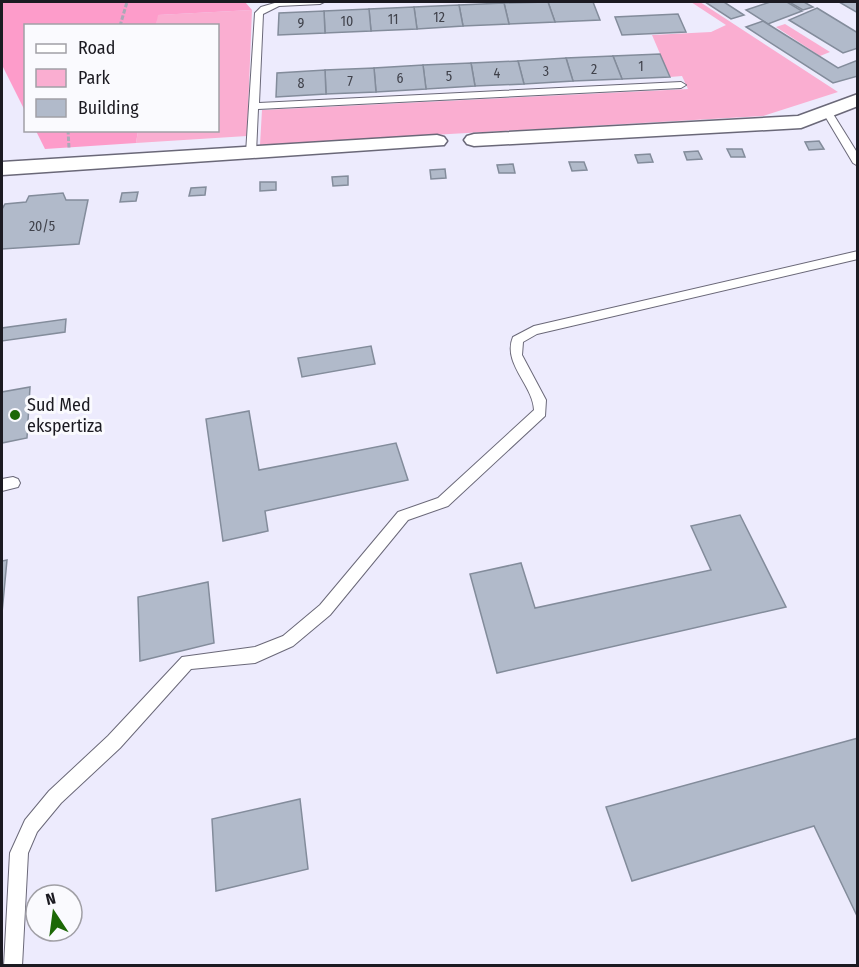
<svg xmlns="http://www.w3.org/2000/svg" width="859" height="967" font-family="'Fira Sans Condensed',sans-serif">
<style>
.green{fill:#faaed1}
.forest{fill:#fd9cca}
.building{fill:#b1baca;stroke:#838c9b;stroke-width:1.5}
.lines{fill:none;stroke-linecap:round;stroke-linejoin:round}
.service-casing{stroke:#6a6878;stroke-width:2}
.minor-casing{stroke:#6a6878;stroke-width:3}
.path{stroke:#aaa8b7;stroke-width:3;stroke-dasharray:4.5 2;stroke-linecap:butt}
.service{fill:#fff;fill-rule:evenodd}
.minor{fill:#fff;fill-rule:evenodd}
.poi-dot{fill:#1c6806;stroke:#fafafe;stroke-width:2}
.labels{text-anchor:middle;stroke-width:6;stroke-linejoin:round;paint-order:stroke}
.far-number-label{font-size:14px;fill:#40424b}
.poi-label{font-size:18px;fill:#1b1a21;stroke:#fafafe;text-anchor:start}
</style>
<rect width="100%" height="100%" fill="#edebfd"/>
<g class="green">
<polygon points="691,2 700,2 838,92 763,116 260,145 262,110 688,89 682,76 670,77 652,35 711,32 726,25"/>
<polygon points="252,10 247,136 136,143 138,131 218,130 218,26 156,25 157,15"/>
<polygon points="785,24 830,52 820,56 776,27"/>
</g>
<g class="forest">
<polygon points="2,2 245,2 252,10 158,15 156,25 26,26 25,111 2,65"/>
<polygon points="36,131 138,131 136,143 45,149"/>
</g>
<g class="building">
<polygon points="548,2 593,2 600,20 555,22"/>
<polygon points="548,2 555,22 509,24 504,3"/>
<polygon points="705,2 724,2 744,15 731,19"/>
<polygon points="770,2 787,2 802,11 768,24 746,10"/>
<polygon points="789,2 804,2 813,7 803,10"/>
<polygon points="839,2 858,2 858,13"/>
<polygon points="504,3 509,24 463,26 459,5"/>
<polygon points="459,5 463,26 417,29 414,7"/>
<polygon points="414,7 417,29 371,31 369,9"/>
<polygon points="817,8 858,33 858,48 843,53 789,20"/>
<polygon points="369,9 371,31 325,33 324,11"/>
<polygon points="324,11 325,33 278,35 279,13"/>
<polygon points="678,14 686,32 622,35 615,17"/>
<polygon points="763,21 838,68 858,60 858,76 833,83 746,27"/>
<polygon points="660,54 670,77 622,79 613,56"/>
<polygon points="613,56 622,79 573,81 566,58"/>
<polygon points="566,58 573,81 524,84 518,61"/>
<polygon points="518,61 524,84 475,86 471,63"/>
<polygon points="471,63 475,86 426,89 423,65"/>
<polygon points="423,65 426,89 376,92 374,68"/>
<polygon points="374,68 376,92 326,94 325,70"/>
<polygon points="325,70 326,94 276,97 277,73"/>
<polygon points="819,141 824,149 809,150 805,142"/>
<polygon points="727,149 742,149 745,157 731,157"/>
<polygon points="698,151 702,159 687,160 684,152"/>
<polygon points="650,154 653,162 638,163 635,155"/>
<polygon points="569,162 584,162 587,170 572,171"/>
<polygon points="513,164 515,173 499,173 497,165"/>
<polygon points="445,169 446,178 431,179 430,170"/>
<polygon points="348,176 348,185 333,186 332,177"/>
<polygon points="260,182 276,182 276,190 260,191"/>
<polygon points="206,187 205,195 189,196 191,188"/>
<polygon points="138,192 136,201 120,202 122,193"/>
<polygon points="63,193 66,200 88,200 79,244 2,249 2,209 5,204 26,202 29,196"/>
<polygon points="66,319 65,332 2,341 2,328"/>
<polygon points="371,346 375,364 302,377 298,358"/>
<polygon points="30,387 27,438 2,443 2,392"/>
<polygon points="249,411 259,470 396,443 408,480 265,511 268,531 223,541 206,419"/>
<polygon points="740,515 786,607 497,673 470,574 521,563 535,608 711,570 691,526"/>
<polygon points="7,560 2,613 2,561"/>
<polygon points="208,582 214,643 140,661 138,597"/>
<polygon points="858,738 858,918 814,826 632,881 606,807"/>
<polygon points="300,799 308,869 216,891 212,819"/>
</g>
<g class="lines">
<defs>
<g id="service">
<polygon points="278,2 324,2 320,4 279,6 263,14 259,103 681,82 686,85 681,88 258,109 256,153 251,156 246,153 255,13 261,7"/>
<polygon points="824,109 830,109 858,154 858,166 853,163 822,111"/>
<path d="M858 251V259L537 334 523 342 522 355 546 400 545 416 448 506 408 520 330 615 293 646 255 663 191 669 120 748 61 803 37 832 28 853 22 966H4L10 853 25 820 49 791 108 736 182 657 255 647 283 636 320 605 398 512 438 498 534 410C533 385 502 363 513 337L534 326Z"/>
<polygon points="13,477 18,479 20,483 18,487 2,491 2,479"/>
</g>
<g id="minor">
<polygon points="858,94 858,106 801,128 474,146 467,144 464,140 467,136 474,134 798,116"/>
<polygon points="437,135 444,137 447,141 444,145 2,175 2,162"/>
</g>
</defs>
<use href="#service" class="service-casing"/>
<use href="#minor" class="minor-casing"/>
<g class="path">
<polyline points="120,26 127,2"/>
<polyline points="68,130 69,148"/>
</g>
<use href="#service" class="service"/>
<use href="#minor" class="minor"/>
</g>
<circle class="poi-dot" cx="15" cy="415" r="6"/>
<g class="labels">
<g class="far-number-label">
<text x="439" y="22">12</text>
<text x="393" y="24">11</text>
<text x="347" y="26">10</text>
<text x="301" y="28">9</text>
<text x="641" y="71">1</text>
<text x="594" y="74">2</text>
<text x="546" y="76">3</text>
<text x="497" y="78">4</text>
<text x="449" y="81">5</text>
<text x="400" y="83">6</text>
<text x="350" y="86">7</text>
<text x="301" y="88">8</text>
<text x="42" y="231">20/5</text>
</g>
<g class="poi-label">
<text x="27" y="411">Sud Med<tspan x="27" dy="21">ekspertiza</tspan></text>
</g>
</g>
<rect width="859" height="967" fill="none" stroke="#1b1a21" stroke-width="6"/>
<rect x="24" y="24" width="195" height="108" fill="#fafafe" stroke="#a1a0a6" stroke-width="1.5"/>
<rect x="36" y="44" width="30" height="9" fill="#ffffff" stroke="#a1a0a6" stroke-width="1.5"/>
<text x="78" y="54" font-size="18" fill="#1b1a21">Road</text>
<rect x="36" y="69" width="30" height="18" fill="#faaed1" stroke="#a1a0a6" stroke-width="1.5"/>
<text x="78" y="84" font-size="18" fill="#1b1a21">Park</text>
<rect x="36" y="99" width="30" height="18" fill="#b1baca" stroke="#a1a0a6" stroke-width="1.5"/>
<text x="78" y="114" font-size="18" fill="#1b1a21">Building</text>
<g transform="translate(54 913) rotate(347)"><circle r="28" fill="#fafafe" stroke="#a1a0a6" stroke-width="1.5"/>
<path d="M0-4.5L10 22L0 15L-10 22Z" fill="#1c6806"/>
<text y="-9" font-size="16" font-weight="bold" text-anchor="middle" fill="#1b1a21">N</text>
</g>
</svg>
